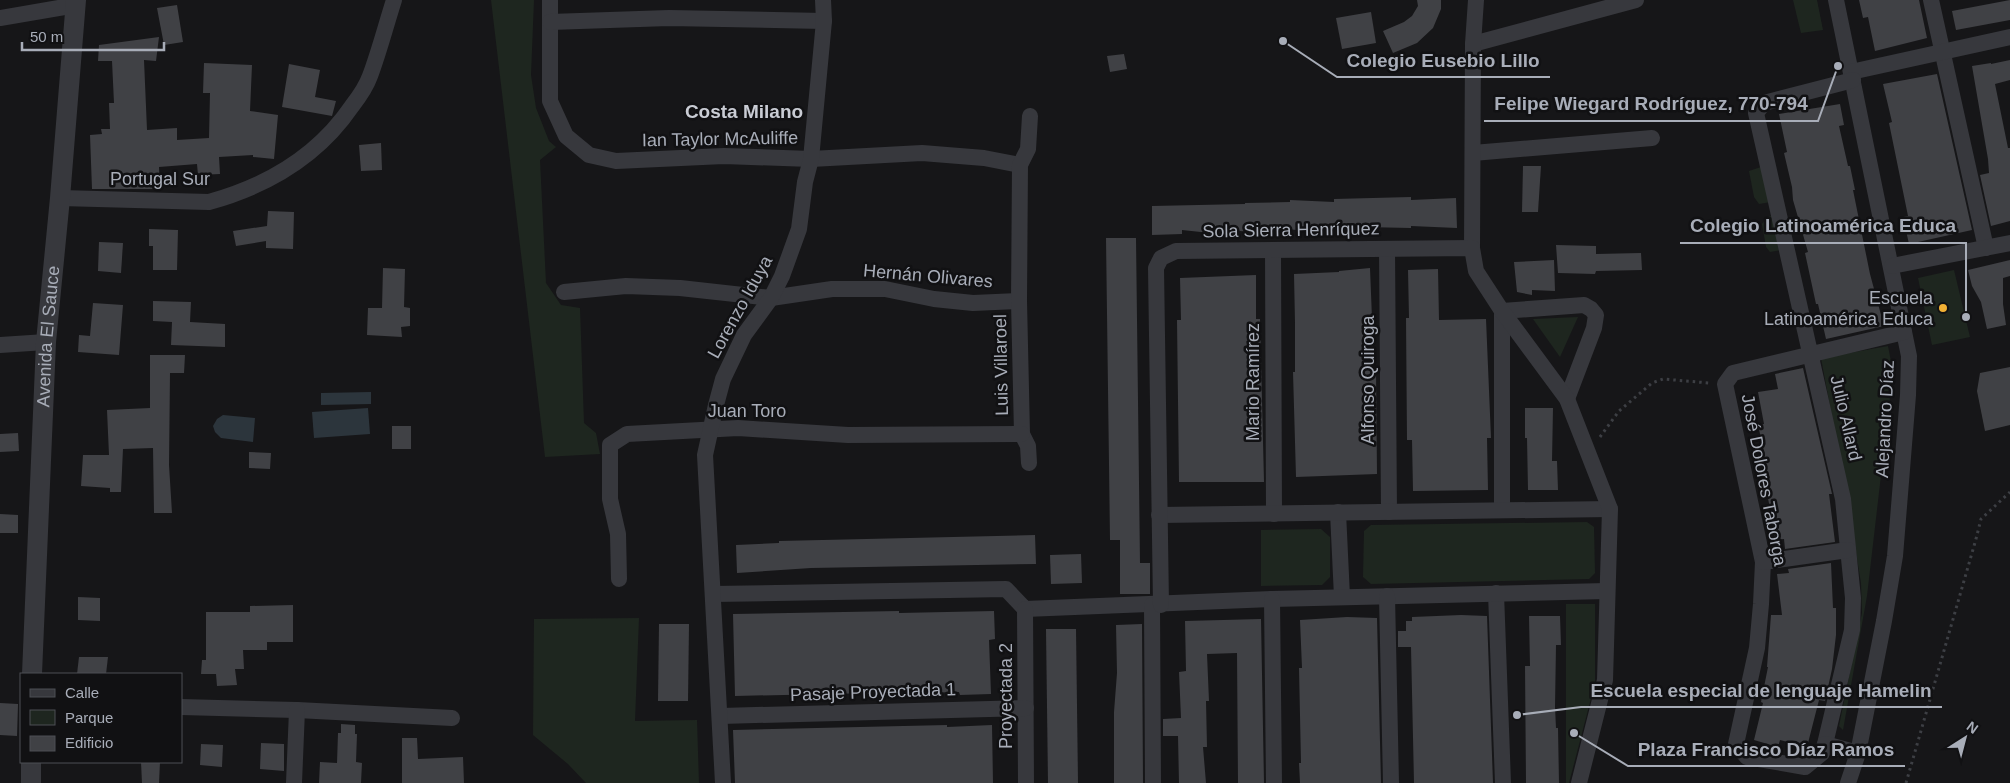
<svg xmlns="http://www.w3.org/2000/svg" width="2010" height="783" font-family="Arial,sans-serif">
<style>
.green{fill:#1e261f}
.water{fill:#2c353c}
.building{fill:#404145}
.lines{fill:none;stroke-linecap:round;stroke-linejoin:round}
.path{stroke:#3d3f44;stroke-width:3;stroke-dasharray:2.5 4;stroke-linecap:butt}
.minor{stroke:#37383d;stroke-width:16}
.tertiary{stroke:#37383d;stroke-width:20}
.poi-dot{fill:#f2b134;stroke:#111113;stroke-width:2}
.labels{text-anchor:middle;stroke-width:5;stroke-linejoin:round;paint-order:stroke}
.street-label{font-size:18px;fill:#a8adb8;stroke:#111113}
.poi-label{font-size:18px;fill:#a8adb8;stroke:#111113;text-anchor:end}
.neighbourhood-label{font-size:19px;font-weight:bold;fill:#c9ccd4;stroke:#111113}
.leader{fill:none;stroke:#a8adb8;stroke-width:2}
.callout-dot{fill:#a8adb8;stroke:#111113;stroke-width:2}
.callout-label{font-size:19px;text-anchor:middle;font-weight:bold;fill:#a8adb8;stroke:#111113;stroke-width:5;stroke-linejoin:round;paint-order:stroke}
</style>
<rect width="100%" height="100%" fill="#161618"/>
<g class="green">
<polygon points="491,0 534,0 531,75 536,108 549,141 556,147 540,160 546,283 561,305 580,308 584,423 596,433 600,454 545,457"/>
<polygon points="1793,0 1817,0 1823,30 1801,33"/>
<polygon points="1764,166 1771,202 1759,204 1754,197 1749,171"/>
<polygon points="1774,215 1782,250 1770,252 1766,247 1762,224 1767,217"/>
<polygon points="1954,270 1970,337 1932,345 1918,278"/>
<polygon points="1578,317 1560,357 1533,319"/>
<polygon points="1888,346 1893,372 1867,596 1843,730 1839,726 1862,613 1861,583 1847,497 1821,358"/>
<polygon points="1587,522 1594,527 1595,573 1589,579 1371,584 1363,577 1364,531 1371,525"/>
<polygon points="1321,529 1330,537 1330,577 1322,585 1261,586 1261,530"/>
<polygon points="1566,604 1595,604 1595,683 1569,783 1566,783"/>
<polygon points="639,618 635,721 697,720 699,783 586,783 568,764 533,735 534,619"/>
</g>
<g class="water">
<polygon points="371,392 371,404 321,405 321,393"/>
<polygon points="368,408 370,434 314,438 312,412"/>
<polygon points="223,415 255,418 253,442 221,438 215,432 213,426 217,419"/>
</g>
<g class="building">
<polygon points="1417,0 1441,0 1441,9 1433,28 1417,43 1393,53 1383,31 1404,22 1412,16 1418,6"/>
<polygon points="1859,0 1919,0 1927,38 1875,51 1868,17 1863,18"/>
<polygon points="2010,0 2010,20 1956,30 1952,11"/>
<polygon points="177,5 183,42 164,45 157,8"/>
<polygon points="1371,12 1376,43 1342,49 1336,18"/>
<polygon points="159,37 156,61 144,60 147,130 177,128 177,140 209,138 210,93 203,93 204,63 252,65 250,111 278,115 274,159 253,157 253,155 219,157 220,174 198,175 197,164 159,167 160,189 92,189 90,135 102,134 101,129 110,129 109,103 114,103 112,61 98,61 99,45"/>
<polygon points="1124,54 1127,69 1110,72 1107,56"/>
<polygon points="2010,60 2010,80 1995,84 2008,148 2010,148 2010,221 1991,226 1980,175 1989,173 1988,159 1972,66 1991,63 1991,64"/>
<polygon points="289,64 320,70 315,97 336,101 332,116 282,107"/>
<polygon points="1937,74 1972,230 1909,244 1903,217 1908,216 1889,123 1892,122 1883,84"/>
<polygon points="1840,104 1844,125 1839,126 1848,166 1850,166 1855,190 1853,190 1870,274 1884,326 1826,339 1818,304 1816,304 1805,253 1808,252 1793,200 1792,187 1784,153 1787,152 1779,114"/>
<polygon points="381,143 382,170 361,171 359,145"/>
<polygon points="1523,166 1541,166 1538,212 1522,212"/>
<polygon points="1411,197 1411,200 1456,198 1457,228 1411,226 1411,228 1364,227 1364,229 1320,227 1320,232 1274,228 1274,234 1229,230 1229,235 1182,230 1182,234 1152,235 1152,206 1245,204 1245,203 1290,202 1290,200 1334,202 1334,199"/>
<polygon points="268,211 294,212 293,249 266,248 266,241 236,246 233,231 267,226"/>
<polygon points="149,229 178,230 177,270 153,270 153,246 149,246"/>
<polygon points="1106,238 1136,238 1140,563 1150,563 1150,594 1120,594 1120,540 1110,540"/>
<polygon points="99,242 123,243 121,273 98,271"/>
<polygon points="1556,245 1596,246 1596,254 1641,253 1642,270 1596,271 1595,274 1558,273"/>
<polygon points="1554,260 1555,291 1532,290 1532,295 1517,292 1514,262"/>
<polygon points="2010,260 2010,276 2003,278 2003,304 2006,325 1987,329 1981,302 1972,286 1968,270"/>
<polygon points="383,268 405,269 404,307 410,308 410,326 401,327 402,337 367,335 368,308 382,308"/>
<polygon points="1370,268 1374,369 1376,369 1377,474 1296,477 1293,372 1295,372 1295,323 1294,274 1339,272 1339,271"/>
<polygon points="1438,269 1439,320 1486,319 1491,438 1487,438 1488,490 1413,491 1412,440 1407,440 1406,318 1409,318 1408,270"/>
<polygon points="1256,275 1256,319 1260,319 1264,482 1179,482 1177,320 1181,320 1180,278"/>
<polygon points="153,301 191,302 190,322 225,324 225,347 171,345 172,322 153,321"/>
<polygon points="93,303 123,305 119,355 78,352 79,335 90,336"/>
<polygon points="150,355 185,355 184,373 170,373 169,465 172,513 154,513 153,448 123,449 121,492 110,492 110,488 81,486 83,455 109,455 107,410 150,408"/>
<polygon points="2010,367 2010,425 1985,431 1977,391 1980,373"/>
<polygon points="1803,368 1832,494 1829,494 1835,542 1785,549 1784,539 1773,540 1771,524 1773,524 1766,488 1769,488 1760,457 1765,456 1758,425 1764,424 1758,392 1778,389 1775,374"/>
<polygon points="1525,408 1553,408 1552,461 1557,461 1558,490 1528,490 1527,438 1525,438"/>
<rect x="392" y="426" width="19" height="23"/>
<polygon points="18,433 19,451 0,452 0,434"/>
<polygon points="249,452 271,453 270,469 249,468"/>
<polygon points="0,514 18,515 18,533 0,533"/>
<polygon points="1035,535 1036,564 811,568 737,573 736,545 779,543 779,541"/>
<polygon points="1081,554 1082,583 1051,584 1050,555"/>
<polygon points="1831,563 1833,608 1836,608 1836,635 1832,669 1825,701 1819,700 1807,747 1780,740 1778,747 1754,740 1763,703 1761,702 1768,667 1767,667 1771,615 1782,615 1777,574 1789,573 1788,569"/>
<polygon points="78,597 100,598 100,621 78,620"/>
<polygon points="293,605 293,642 267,642 267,650 243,650 244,669 235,669 237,685 217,686 216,674 201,674 202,660 206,660 206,612 250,612 250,606"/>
<polygon points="899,611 899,613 994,611 995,639 989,640 991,694 960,695 959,692 917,693 917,692 735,696 733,614"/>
<polygon points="1461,615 1487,616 1493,783 1414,783 1411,647 1398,647 1398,631 1406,631 1406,621 1412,621 1412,617"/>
<polygon points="1529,616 1560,616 1561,645 1556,645 1555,707 1556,728 1558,728 1559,783 1526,783 1525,666 1530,666"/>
<polygon points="1347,617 1377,618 1381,783 1300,783 1299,763 1301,763 1299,668 1302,668 1300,620"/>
<polygon points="1261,619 1264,783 1238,783 1237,653 1207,654 1209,701 1206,701 1207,747 1203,747 1206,783 1179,783 1178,736 1163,736 1163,719 1181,718 1179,672 1186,671 1185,621"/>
<polygon points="659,624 689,624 688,701 658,701"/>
<polygon points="1142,624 1143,783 1114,783 1114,712 1117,673 1116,625"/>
<polygon points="1046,629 1076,629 1078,783 1048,783"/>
<polygon points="79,657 108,657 106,674 77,674"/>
<polygon points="0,703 18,704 17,736 0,735"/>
<polygon points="341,724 355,725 355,734 357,734 356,762 362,763 361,783 319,783 320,762 337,763 338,733 341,733"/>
<polygon points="947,725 947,727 992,725 993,783 735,783 733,730"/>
<polygon points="402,738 417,738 418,759 463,757 464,783 402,783"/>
<polygon points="261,743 284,744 284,771 260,769"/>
<polygon points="201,744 223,745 222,767 200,765"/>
<polygon points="141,762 160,762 159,783 142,783"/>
</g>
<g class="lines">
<g class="path">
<polyline points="1600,437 1619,411 1652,383 1663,379 1709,383"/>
<polyline points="1906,783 1976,539 1981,519 2010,492"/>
</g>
<g class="minor">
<polyline points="550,0 550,101 566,136 589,155 616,161 724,156 811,159 922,153 984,158 1020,165"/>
<polyline points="1836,0 1909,356 1908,395 1895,556 1884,621 1858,753 1848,783"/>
<polyline points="1931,0 1986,248"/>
<polyline points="0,18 76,5"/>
<polyline points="550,22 669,18 824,21"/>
<polyline points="1473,44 1636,0"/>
<polyline points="1851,72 2010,37"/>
<polyline points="1853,80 1764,103 1756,113 1843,499 1853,598 1852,630 1825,744 1822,753 1805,767 1747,757 1736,744 1757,648 1761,604 1763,562 1725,384 1733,373 1904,332"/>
<polyline points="1473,153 1652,138"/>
<path d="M60 198 209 202C267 186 318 156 352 106 359 97 366 87 370 76 379 52 386 25 394 0"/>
<polyline points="1472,248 1473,44 1476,0"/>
<polyline points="1387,249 1389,512"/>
<polyline points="1273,250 1274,514"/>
<polyline points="1892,266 2010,243"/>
<polyline points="564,292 626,286 680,288 771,298 832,289 885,289 934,299 973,303 1019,301"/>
<polyline points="0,345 46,342"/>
<polyline points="1029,463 1028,446 1022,434 1019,301 1020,165 1028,149 1030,116"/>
<polyline points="1502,510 1502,311 1584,305 1591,309 1596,315 1594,328 1567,399"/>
<polyline points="1338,512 1342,597"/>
<polyline points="1159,515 1610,509"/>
<polyline points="1763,562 1848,550"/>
<polyline points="619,579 618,534 610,499 610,445 627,434 738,428 848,435 1022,434"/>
<polyline points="1496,593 1503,783"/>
<polyline points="713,594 1006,589 1025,609 1272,599 1606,591"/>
<polyline points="1387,596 1391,783"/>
<polyline points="1272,599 1274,783"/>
<polyline points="1152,605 1153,783"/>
<polyline points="1161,605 1156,268 1161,258 1176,251 1472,248 1476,271 1502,311 1567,399 1610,509 1605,680 1579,783"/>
<polyline points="1025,609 1026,783"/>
<polyline points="181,707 297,710 452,718"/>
<polyline points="721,716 1026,708"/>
<polyline points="1825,744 1858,753"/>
<polyline points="294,783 297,710"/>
<polyline points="723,783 705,455 716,405 723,379 744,335 771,298 782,276 799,229 805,182 811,159 824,21 823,0"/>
</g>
<g class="tertiary">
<path id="s1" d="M32 674 46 342 60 198 76 0"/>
<polyline points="31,762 31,783"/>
</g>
</g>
<circle class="poi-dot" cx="1943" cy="308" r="5"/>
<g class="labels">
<g class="street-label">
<text transform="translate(720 139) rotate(-1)" y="6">Ian Taylor McAuliffe</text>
<text x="160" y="185">Portugal Sur</text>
<text transform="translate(1291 230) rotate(-1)" y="6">Sola Sierra Henríquez</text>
<text transform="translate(928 276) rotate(5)" y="6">Hernán Olivares</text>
<text transform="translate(740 307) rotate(-61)" y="6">Lorenzo Iduya</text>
<text dy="6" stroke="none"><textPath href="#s1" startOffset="338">Avenida El Sauce</textPath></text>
<text transform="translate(1001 365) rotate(-91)" y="6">Luis Villaroel</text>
<text transform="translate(1368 380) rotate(-90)" y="6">Alfonso Quiroga</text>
<text transform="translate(1253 382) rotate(-90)" y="6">Mario Ramírez</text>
<text x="747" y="417">Juan Toro</text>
<text transform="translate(1846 418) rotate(77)" y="6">Julio Allard</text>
<text transform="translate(1885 419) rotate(-87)" y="6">Alejandro Díaz</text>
<text transform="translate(1764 480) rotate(79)" y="6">José Dolores Taborga</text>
<text transform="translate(873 692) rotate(-2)" y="6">Pasaje Proyectada 1</text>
<text transform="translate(1006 696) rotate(-90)" y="6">Proyectada 2</text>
</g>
<g class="poi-label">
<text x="1933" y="304">Escuela<tspan x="1933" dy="21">Latinoamérica Educa</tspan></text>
</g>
<g class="neighbourhood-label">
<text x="744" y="118">Costa Milano</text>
</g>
</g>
<path class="leader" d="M1283 41L1337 77H1550M1838 66L1818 121H1484M1966 317L1966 243H1680M1517 715L1581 707H1942M1574 733L1628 766H1905"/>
<g class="callout-dot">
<circle cx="1283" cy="41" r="5"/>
<circle cx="1838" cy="66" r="5"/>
<circle cx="1966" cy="317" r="5"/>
<circle cx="1517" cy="715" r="5"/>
<circle cx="1574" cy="733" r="5"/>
</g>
<g class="callout-label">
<text x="1443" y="67">Colegio Eusebio Lillo</text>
<text x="1651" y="110">Felipe Wiegard Rodríguez, 770-794</text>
<text x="1823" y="232">Colegio Latinoamérica Educa</text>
<text x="1761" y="697">Escuela especial de lenguaje Hamelin</text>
<text x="1766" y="756">Plaza Francisco Díaz Ramos</text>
</g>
<rect x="20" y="673" width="162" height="90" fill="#111113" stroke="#4d4f55"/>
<rect x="30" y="689" width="25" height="8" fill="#37383d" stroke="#4d4f55"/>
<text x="65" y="698" font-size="15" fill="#a8adb8">Calle</text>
<rect x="30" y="710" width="25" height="15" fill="#1e261f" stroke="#4d4f55"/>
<text x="65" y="723" font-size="15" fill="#a8adb8">Parque</text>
<rect x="30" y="736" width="25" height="15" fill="#404145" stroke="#4d4f55"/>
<text x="65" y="748" font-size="15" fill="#a8adb8">Edificio</text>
<g transform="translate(1965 738) rotate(36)" stroke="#111113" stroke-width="4" paint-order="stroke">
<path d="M0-4L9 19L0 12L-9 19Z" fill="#a8adb8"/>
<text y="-8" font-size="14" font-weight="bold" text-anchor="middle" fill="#a8adb8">N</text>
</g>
<path d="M22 42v8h142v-8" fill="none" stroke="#a8adb8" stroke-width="2.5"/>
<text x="30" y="42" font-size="15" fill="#a8adb8" stroke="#111113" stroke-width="4" paint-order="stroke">50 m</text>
</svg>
